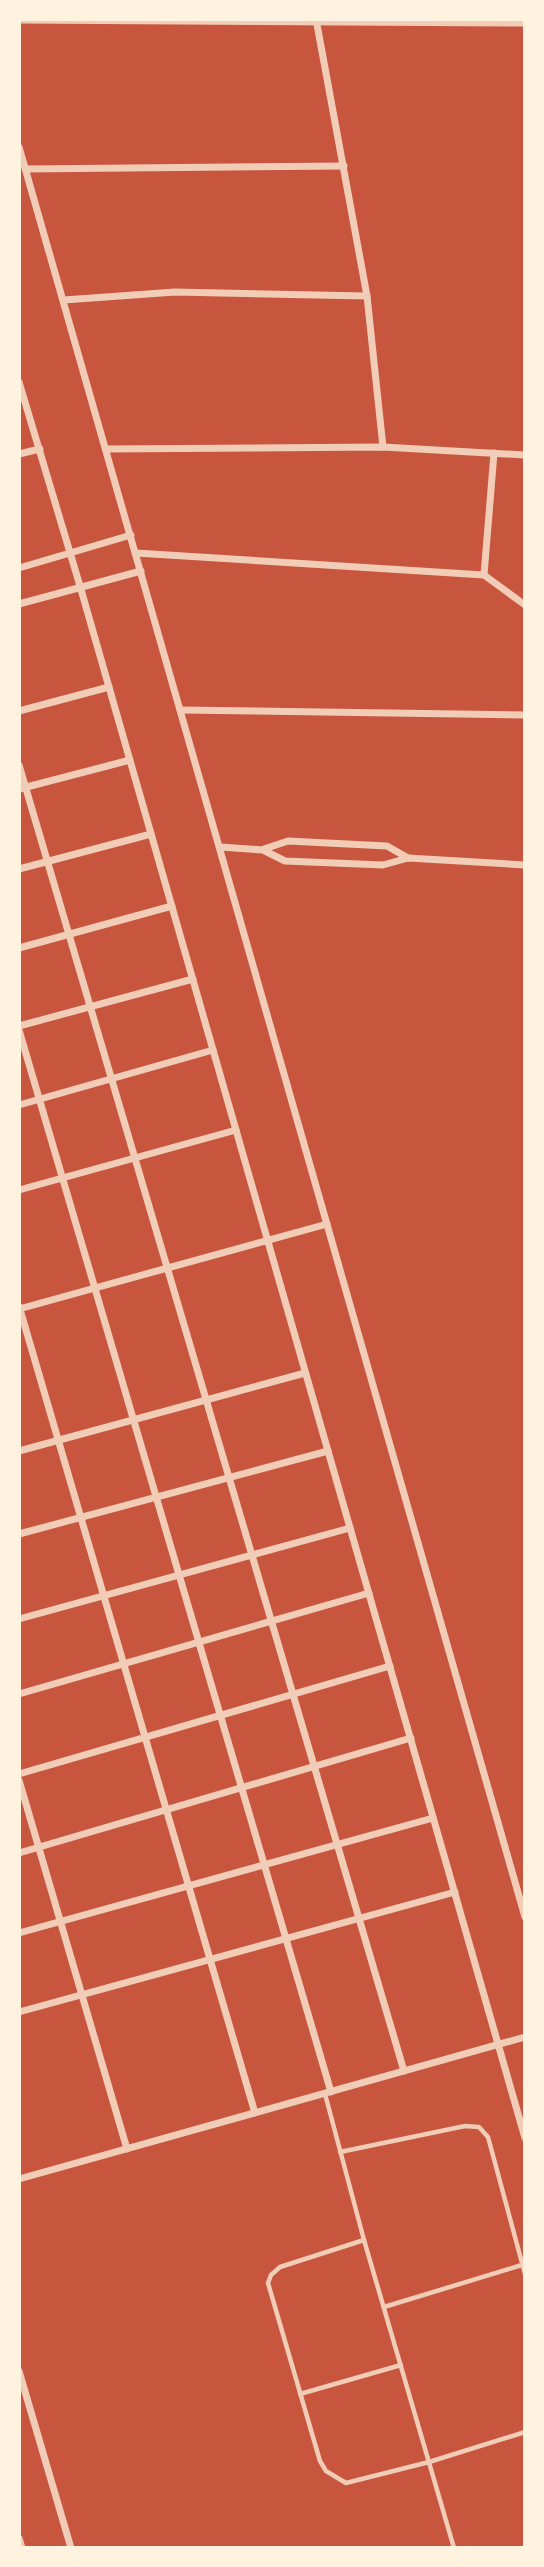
<svg xmlns="http://www.w3.org/2000/svg" width="544" height="2567" font-family="'Varela Round',sans-serif">
<style>
.lines{fill:none;stroke-linecap:round;stroke-linejoin:round}
.service{stroke:#f1ccb7;stroke-width:4.5}
.minor{stroke:#f1ccb7;stroke-width:7}
</style>
<rect width="100%" height="100%" fill="#c8553d"/>
<g class="lines">
<g class="service">
<polyline points="325,2094 364,2240 454,2548"/>
<polyline points="340,2152 465,2126 479,2127 488,2137 525,2274"/>
<polyline points="364,2240 280,2267 271,2275 268,2283 320,2461 326,2471 346,2483 429,2462 525,2432"/>
<polyline points="384,2307 522,2265"/>
<polyline points="300,2394 401,2365"/>
</g>
<g class="minor">
<polyline points="316,19 367,296 383,447"/>
<polyline points="19,20 525,23"/>
<polyline points="19,147 525,1917"/>
<polyline points="26,169 344,166"/>
<polyline points="64,300 175,292 367,296"/>
<polyline points="19,382 80,586 525,2138"/>
<polyline points="106,449 383,447 525,455"/>
<polyline points="19,454 40,449"/>
<polyline points="136,553 484,575 525,605"/>
<polyline points="19,568 131,535"/>
<polyline points="484,575 494,453"/>
<polyline points="19,604 141,571"/>
<polyline points="181,710 525,715"/>
<polyline points="19,711 109,687"/>
<polyline points="19,765 404,2071"/>
<polyline points="19,789 130,760"/>
<polyline points="220,847 263,850 285,861 383,865 408,858 525,865"/>
<polyline points="264,849 288,841 387,846 408,858"/>
<polyline points="19,869 151,834"/>
<polyline points="19,948 172,906"/>
<polyline points="19,1026 193,979"/>
<polyline points="19,1030 331,2092"/>
<polyline points="19,1105 213,1050"/>
<polyline points="19,1190 236,1130"/>
<polyline points="19,1306 255,2113"/>
<polyline points="19,1309 327,1224"/>
<polyline points="19,1451 305,1373"/>
<polyline points="19,1534 328,1451"/>
<polyline points="19,1619 350,1528"/>
<polyline points="19,1694 369,1593"/>
<polyline points="19,1774 390,1666"/>
<polyline points="19,1780 127,2149"/>
<polyline points="19,1853 411,1738"/>
<polyline points="19,1933 433,1818"/>
<polyline points="19,2012 455,1892"/>
<polyline points="19,2179 525,2037"/>
<polyline points="19,2371 71,2548"/>
<polyline points="19,2538 22,2548"/>
</g>
</g>
<rect width="544" height="2567" fill="none" stroke="#fff3e0" stroke-width="42"/>
</svg>
